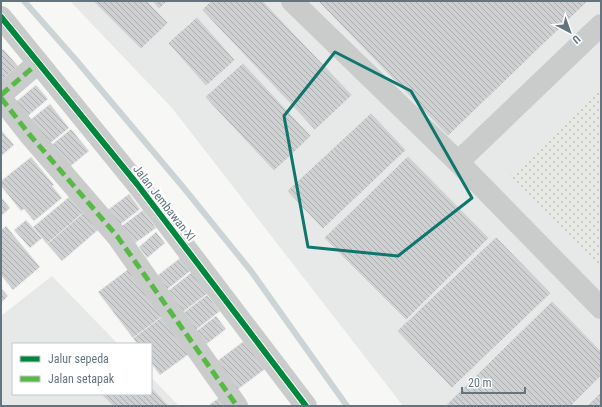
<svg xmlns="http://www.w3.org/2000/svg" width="602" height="407" font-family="'Roboto Condensed',sans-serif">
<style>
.built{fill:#e7e9e8}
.grass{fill:url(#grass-dots)}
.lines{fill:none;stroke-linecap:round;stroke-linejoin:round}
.stream{stroke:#ccd4d6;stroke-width:6}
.building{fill:url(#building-back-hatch);stroke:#e6e6e6}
.minor{stroke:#cacccc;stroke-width:22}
.quiet{stroke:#58b947;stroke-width:5;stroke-dasharray:10 5;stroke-linecap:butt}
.cycleway-casing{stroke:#fff;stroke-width:8}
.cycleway{stroke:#00873e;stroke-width:6}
.marked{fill:none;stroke:#0f766e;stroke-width:3;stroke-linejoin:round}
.labels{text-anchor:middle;stroke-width:4;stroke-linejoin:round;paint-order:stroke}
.street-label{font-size:12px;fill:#647580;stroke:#fff}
</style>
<defs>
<pattern id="grass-dots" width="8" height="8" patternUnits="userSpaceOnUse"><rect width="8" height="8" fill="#e6e9e4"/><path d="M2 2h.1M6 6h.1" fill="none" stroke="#bec1be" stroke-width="1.8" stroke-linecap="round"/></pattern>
<pattern id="building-back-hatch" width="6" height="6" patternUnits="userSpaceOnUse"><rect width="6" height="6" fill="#ced0d1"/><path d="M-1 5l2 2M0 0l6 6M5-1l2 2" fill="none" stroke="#abadaf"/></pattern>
</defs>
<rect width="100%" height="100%" fill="#f7f7f6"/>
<g class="built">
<polygon points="70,1 601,1 601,406 403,406 172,108"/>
<polygon points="52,276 118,344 13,344 13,394 151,394 151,377 179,406 1,406 1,316"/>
</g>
<polygon class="grass" points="601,88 601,269 510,175"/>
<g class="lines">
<polyline class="stream" points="24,1 76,60 183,187 251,271 347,406"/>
</g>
<g class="building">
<polygon points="93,1 147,1 168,23 141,49"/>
<polygon points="152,1 167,1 159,9"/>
<polygon points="211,1 263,1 352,95 315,130 202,10"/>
<polygon points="318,1 588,1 448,136"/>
<polygon points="197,17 235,60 206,86 168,43"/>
<polygon points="3,49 18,66 1,81 1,51"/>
<polygon points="243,63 311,136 274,171 205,97"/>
<polygon points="36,85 48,99 23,120 11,106"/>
<polygon points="50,104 69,128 49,144 30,120"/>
<polygon points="371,113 406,150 323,229 287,191"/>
<polygon points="71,129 89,151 67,169 49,147"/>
<polygon points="1,130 14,145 1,156"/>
<polygon points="408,156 489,238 406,320 324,238"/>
<polygon points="31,157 54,185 52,186 62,198 34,221 24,209 21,211 1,186 1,181"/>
<polygon points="129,194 140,209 117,227 105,212"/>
<polygon points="1,197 10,208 1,216"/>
<polygon points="69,197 83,213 47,244 33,227"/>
<polygon points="143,210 156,228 131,246 118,229"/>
<polygon points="83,213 98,230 62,261 47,244"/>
<polygon points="26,220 42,238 30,248 14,230"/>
<polygon points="6,226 40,267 13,290 1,275 1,230"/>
<polygon points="156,232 165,243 147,258 139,247"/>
<polygon points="496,237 551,293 452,388 397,331"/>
<polygon points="184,255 194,268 164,292 153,279"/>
<polygon points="131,267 166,314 133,338 98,292"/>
<polygon points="192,272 208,293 179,315 163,295"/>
<polygon points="1,288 8,296 1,303"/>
<polygon points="207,295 220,311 192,333 179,316"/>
<polygon points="552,301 601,351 601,376 571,406 445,406"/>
<polygon points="166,314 193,351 160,375 151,363 151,344 137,344 133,338"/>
<polygon points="216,316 226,329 204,346 194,333"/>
<polygon points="248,338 269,366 237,390 216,362"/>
<polygon points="151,387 169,406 113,406 101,394 151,394"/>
<polygon points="227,392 236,406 208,406"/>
<polygon points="601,392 601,406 587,406"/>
</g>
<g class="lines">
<g class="minor">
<polyline points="292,1 458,162 601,308"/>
<polyline points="1,17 137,184 306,406"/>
<polyline points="1,95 38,63"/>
<polyline points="1,98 29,134 117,236 237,406"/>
<polyline points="458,162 601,25"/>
</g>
<g class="quiet">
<polyline points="1,95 38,63"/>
<polyline points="1,98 29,134 117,236 237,406"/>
</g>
<defs>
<polyline id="cycleway" points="1,17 137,184 306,406"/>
</defs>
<use href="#cycleway" class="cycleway-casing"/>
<use href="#cycleway" class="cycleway"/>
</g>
<path class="marked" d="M335 52 411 91 472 198 398 256 308 247 284 116Z"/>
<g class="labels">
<g class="street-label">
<text transform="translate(164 203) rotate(52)" y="4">Jalan Jembawan XI</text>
</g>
</g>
<rect width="602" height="407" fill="none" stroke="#647580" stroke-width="4"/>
<rect x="12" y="343" width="140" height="52" fill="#ffffff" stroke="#c1c8cc"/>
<rect x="20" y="356" width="20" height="6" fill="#00873e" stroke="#c1c8cc"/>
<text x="48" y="363" font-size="12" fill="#647580">Jalur sepeda</text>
<rect x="20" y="376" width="20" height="6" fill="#58b947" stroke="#c1c8cc"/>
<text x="48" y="383" font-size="12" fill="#647580">Jalan setapak</text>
<g transform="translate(570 32) rotate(139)" stroke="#ffffff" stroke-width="3" paint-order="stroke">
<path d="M0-3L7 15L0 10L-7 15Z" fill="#647580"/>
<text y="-6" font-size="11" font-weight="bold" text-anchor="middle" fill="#647580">U</text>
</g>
<path d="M462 387v6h63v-6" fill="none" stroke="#647580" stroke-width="2"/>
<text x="468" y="387" font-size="12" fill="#647580" stroke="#ffffff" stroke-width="3" paint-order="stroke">20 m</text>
</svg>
